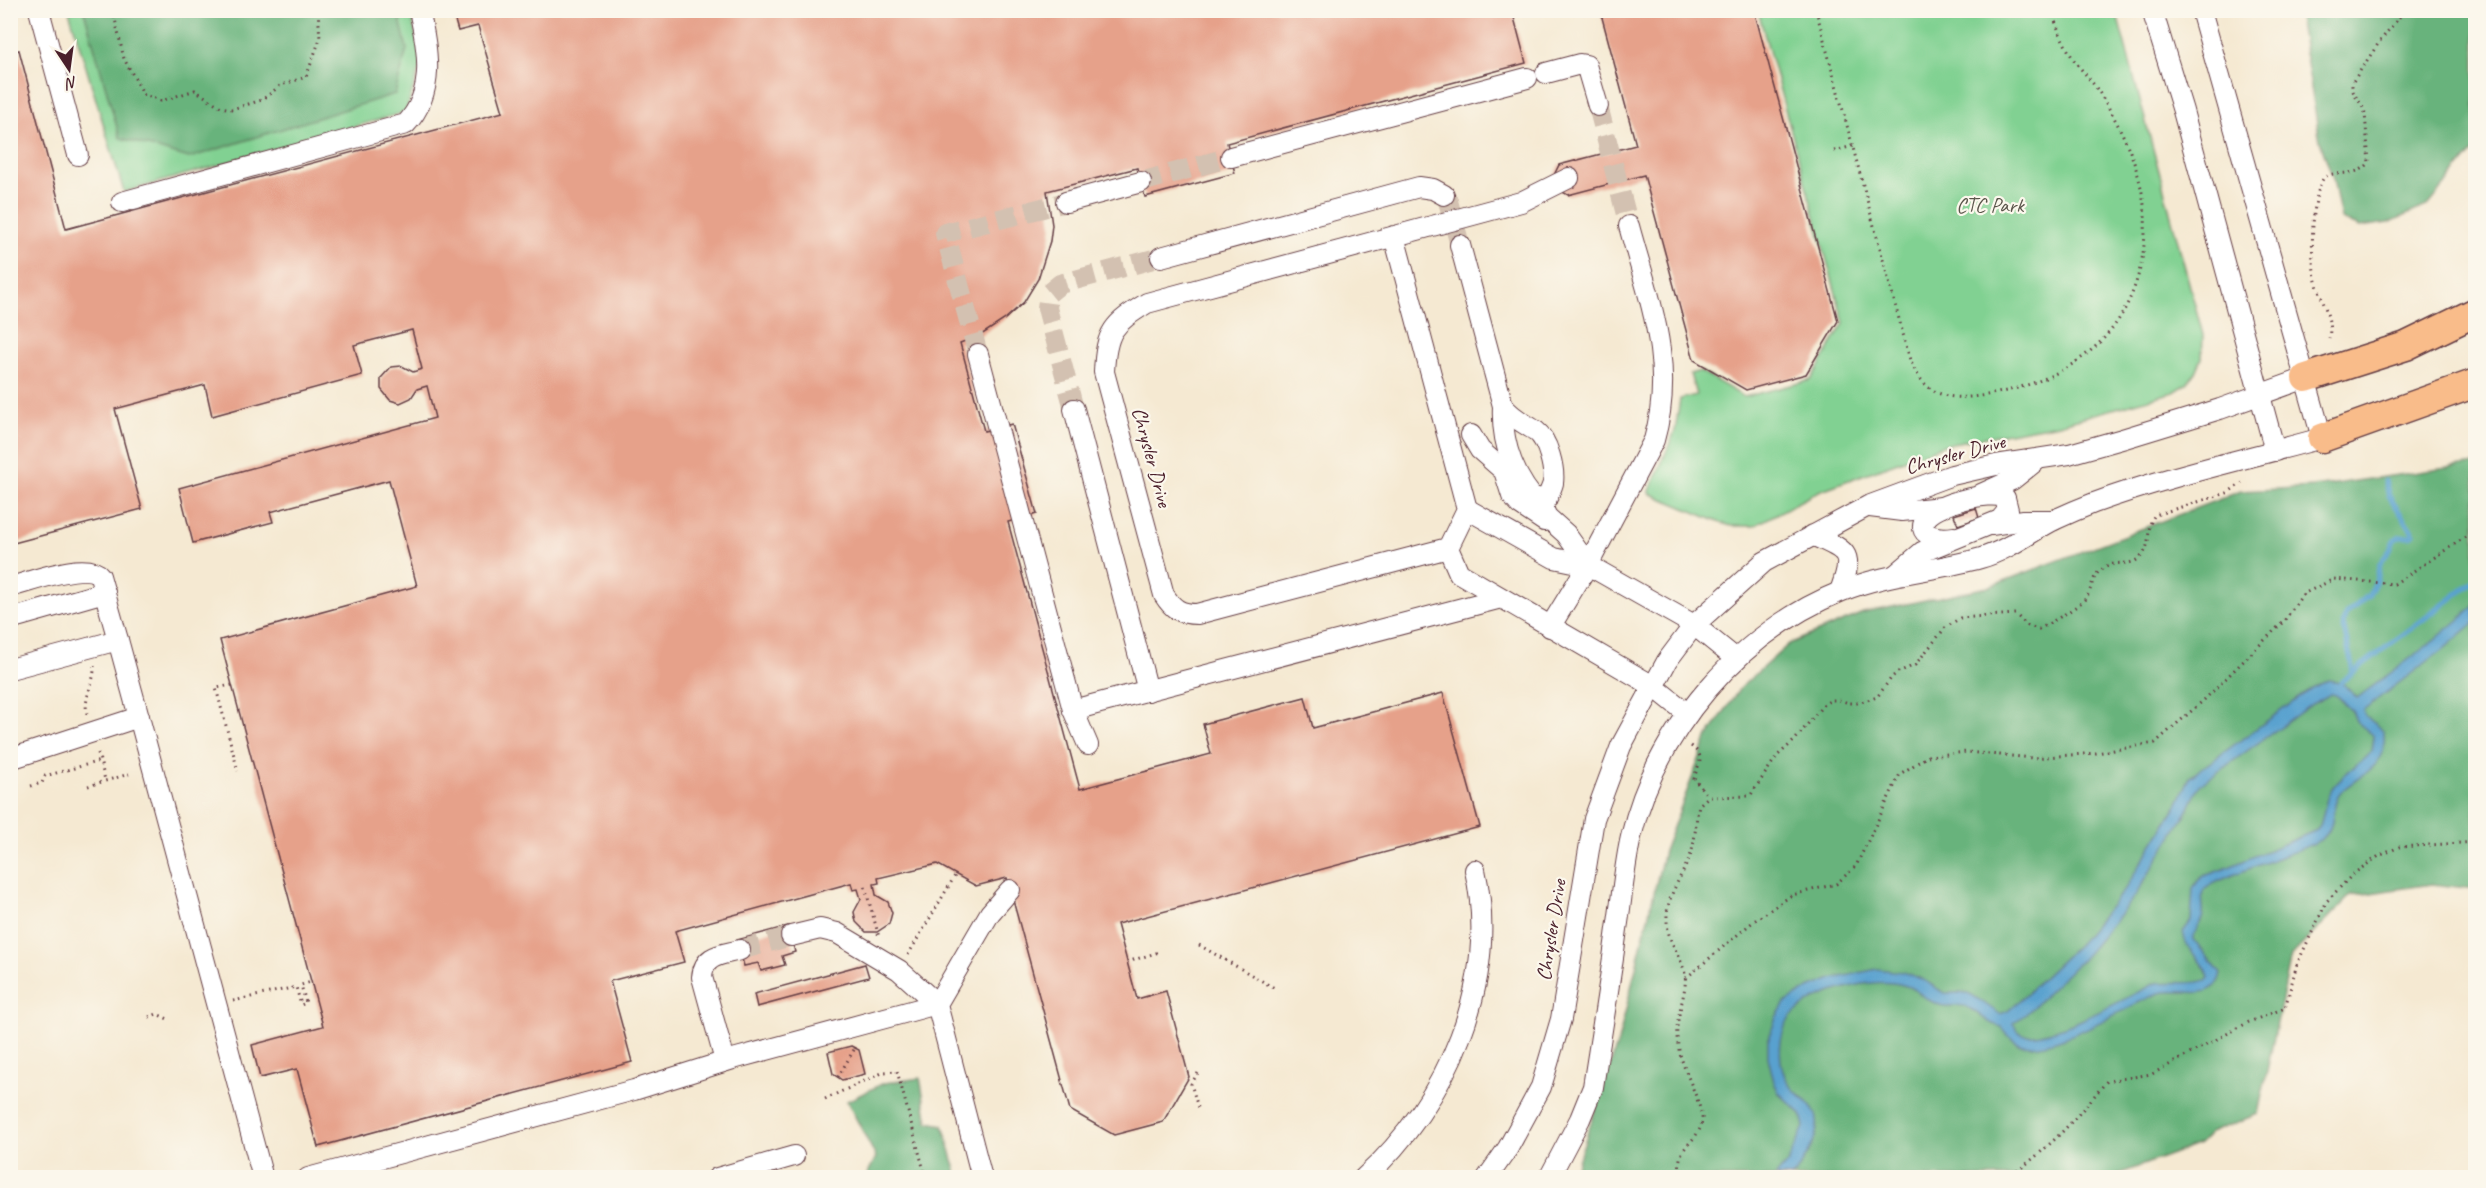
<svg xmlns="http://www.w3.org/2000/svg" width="2486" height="1188" font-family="Caveat,sans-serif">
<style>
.green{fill:#81d192;stroke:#66785e;stroke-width:1.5}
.forest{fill:#68b37c;stroke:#596954;stroke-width:1.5}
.water{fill:#58a1cf;stroke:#51607d;stroke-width:1.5;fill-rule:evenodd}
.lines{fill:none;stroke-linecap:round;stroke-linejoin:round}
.stream{stroke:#58a1cf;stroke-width:5}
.building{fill:#e6a18a}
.minor-tunnel{stroke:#d3c1b1;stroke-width:20;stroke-dasharray:20 10;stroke-linecap:butt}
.minor-casing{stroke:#643d44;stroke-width:22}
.highway-casing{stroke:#643d44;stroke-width:31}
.path{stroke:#643d44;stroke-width:3;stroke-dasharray:1.5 4.5;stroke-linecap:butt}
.minor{stroke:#fff;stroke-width:20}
.highway{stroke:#f9bc8a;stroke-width:28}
.labels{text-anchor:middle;stroke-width:4.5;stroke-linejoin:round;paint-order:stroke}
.park-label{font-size:21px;fill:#5a544a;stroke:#fbf7ec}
.street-label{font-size:21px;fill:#4a1f2b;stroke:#fbf7ec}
</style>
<rect width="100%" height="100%" fill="#fbf7ec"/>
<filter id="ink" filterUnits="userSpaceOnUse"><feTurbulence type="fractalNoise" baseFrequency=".0167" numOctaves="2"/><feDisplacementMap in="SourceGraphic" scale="12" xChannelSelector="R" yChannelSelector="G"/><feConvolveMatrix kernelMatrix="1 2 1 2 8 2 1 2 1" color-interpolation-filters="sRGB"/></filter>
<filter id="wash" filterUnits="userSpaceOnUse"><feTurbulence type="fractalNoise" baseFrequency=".008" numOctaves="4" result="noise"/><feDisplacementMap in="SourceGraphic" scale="24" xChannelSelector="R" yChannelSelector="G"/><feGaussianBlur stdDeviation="1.35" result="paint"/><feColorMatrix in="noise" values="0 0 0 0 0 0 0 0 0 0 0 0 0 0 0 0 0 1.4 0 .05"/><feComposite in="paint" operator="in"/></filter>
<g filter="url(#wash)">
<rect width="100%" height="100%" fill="#f5e9d2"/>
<g class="green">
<polygon points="69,11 410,11 422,60 406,112 124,192"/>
<polygon points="1758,11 2116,11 2203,335 2202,358 2196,372 2187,384 2174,392 2059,424 1947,444 1819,491 1754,526 1731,526 1718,522 1649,493 1675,431 1680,399 1696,395 1690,374 1700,371 1744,397 1811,380 1844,323"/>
</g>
<g class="forest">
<polygon points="84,11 398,11 407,49 395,94 189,158 120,138"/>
<polygon points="2298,11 2475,11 2475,149 2429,205 2388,223 2360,227 2341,219 2333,179 2320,141"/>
<polygon points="2475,464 2475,889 2432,884 2350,896 2291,956 2258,1114 2210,1133 2199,1144 2111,1177 1571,1178 1576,1167 1618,1042 1664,851 1708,736 1740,688 1789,644 1863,613 1988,587 2241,491 2313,487"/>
<polygon points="920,1078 928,1122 943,1125 958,1177 866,1177 876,1157 847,1101 884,1083"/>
</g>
<path class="water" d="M2475 606V622L2444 649 2363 710 2365 715 2384 732C2384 739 2385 749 2382 755 2375 770 2356 779 2344 789 2328 804 2338 826 2323 838 2307 851 2206 880 2203 892 2201 899 2204 908 2203 915 2201 924 2193 932 2194 940L2221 974C2213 1006 2179 985 2157 994 2125 1007 2055 1052 2023 1045 2013 1043 2008 1035 2002 1027 1988 1025 1980 1013 1967 1007 1960 1003 1949 1008 1940 1005 1928 1002 1920 992 1909 987 1877 975 1822 990 1796 1012 1777 1027 1776 1064 1789 1084 1797 1095 1811 1102 1816 1115 1822 1134 1804 1163 1792 1177H1775L1788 1162 1804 1127 1801 1114 1779 1093 1774 1082 1768 1057V1041L1776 1017 1785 1003 1809 988 1832 979 1877 969 1902 972 1922 979 1944 993H1969L2000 1014 2008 1011 2079 944 2125 889 2176 807 2190 777 2304 694 2328 680 2341 682 2357 698 2436 639ZM2331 694C2341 694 2344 706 2352 711L2356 721 2374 736 2372 751C2360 764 2340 775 2331 790 2322 804 2325 821 2317 830L2224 869 2201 877 2193 888 2191 921 2183 932C2186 954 2205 960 2209 978 2200 986 2170 981 2156 983 2129 996 2054 1039 2026 1035 2019 1034 2016 1029 2013 1023L2026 1014 2088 953 2135 896 2187 812 2200 785 2312 704Z"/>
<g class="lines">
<g class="stream">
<polyline points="2353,672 2343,623 2346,614 2369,595 2376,581 2380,563 2390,550 2394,540 2400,536 2410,536 2414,534 2389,496 2385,481"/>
<path d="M2341 682C2385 646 2432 615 2476 579"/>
</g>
</g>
<g id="blocks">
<g class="building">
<polygon points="452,10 1512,10 1526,63 1227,143 1235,173 1145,197 1137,168 1047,191 1052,225 1050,241 1038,279 1024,302 1004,320 981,335 960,343 984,431 1012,424 1037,514 1008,522 1080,789 1211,754 1203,724 1305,697 1313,728 1443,693 1480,827 1117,924 1137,999 1166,991 1189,1077 1163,1122 1114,1135 1070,1110 1007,878 976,886 937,864 878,878 879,883 874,884 876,895 888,902 892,913 889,924 877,932 866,932 856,922 854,912 861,899 858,889 853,890 851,883 675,931 684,962 610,981 632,1062 318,1147 297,1069 260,1078 252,1045 323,1026 220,640 417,586 389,480 270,512 273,522 193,543 179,488 435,418 427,386 417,389 411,398 400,403 390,400 381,389 381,378 391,367 402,366 413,372 422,369 412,330 354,345 362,375 212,416 205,385 115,409 142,509 10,544 10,52 19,50 66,229 503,112 478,26 458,31"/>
<polygon points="1600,10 1754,10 1838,321 1806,374 1746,390 1694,360 1644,175 1568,195 1557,189 1553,177 1559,165 1636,145"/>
<polygon points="1976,508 1979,518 1958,525 1954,515"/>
<polygon points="788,926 795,952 782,956 785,965 761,971 758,963 744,966 737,940"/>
<polygon points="865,964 869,977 757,1007 754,994"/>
<polygon points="851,1046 859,1050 865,1074 842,1080 833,1074 828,1052"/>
</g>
</g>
</g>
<g filter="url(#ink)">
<use href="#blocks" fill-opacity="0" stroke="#643d44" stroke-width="1.5"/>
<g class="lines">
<g class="minor-tunnel">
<polyline points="1598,106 1629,226"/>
<polyline points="1141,182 1231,157"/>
<polyline points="1444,195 1448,201 1460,245"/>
<polyline points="978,354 945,233 1066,202"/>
<polyline points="1074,409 1047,308 1049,293 1060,284 1161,257"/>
<polyline points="740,950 791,936"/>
</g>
<defs>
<g id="minor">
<polyline points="39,10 78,155"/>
<polyline points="2152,10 2183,111 2275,451"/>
<polyline points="1546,73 1580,64 1586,65 1598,106"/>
<polyline points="1231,157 1527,78"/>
<path d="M122 202 406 124C436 92 428 49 419 10"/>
<polyline points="1066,202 1141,182"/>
<path d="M1394 236 1467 509 1448 548 1197 614C1180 614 1173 609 1164 595L1104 372C1106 331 1113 324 1147 303L1521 202 1569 178"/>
<path d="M1460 245 1503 406C1501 445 1515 481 1543 509"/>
<polyline points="1161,257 1419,187 1433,189 1444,195"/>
<polyline points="978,354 1073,710 1088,745"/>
<path d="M1503 406C1512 418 1524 423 1536 431 1548 440 1555 469 1553 483 1551 491 1545 500 1543 509"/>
<polyline points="1074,409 1148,691"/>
<polyline points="1471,435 1480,450 1504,471 1512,496 1520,505 1544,521"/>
<polyline points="1981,494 2012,480 2037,460"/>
<polyline points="1538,498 1547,517 1566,534 1588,565"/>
<polyline points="1870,507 1902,511 1942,507"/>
<polyline points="1467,509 1554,558 1588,565 1694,625 1736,659"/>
<polyline points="1991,525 2024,520 2054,520"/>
<path d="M1812 535C1847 551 1855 551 1840 591"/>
<polyline points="1448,548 1459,573 1653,686 1688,714"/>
<path d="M1895 575 1922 552 2000 520 2008 510 2005 498C1990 490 1940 503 1928 516 1911 537 1941 539 1954 537"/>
<path d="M10 587C30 582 87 560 100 576L118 640"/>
<polyline points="10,619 105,592"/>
<path d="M1550 627 1588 565 1654 440C1676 364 1649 300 1629 226"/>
<polyline points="10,669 118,640 139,717 10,759"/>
<polyline points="1073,710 1501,598"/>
<polyline points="139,717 263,1178"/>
<polyline points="791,936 820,929 837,933 899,970 937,1004"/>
<path d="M725 1061 702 977C704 954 722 955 740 950"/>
<polyline points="308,1178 634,1090 733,1059 937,1004"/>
<polyline points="717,1178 794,1156"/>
<polyline points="982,1178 937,1004 990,913 1010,890"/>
<path d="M1364 1178C1447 1103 1500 982 1475 870"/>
<polyline points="1487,1178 1508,1148 1541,1087 1561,1019 1594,819 1621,746 1667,661 1694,625 1764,562 1868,506 1952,475 1996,465 2069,454 2122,439 2220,409 2306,378"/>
<path d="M1549 1178 1580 1119 1593 1087C1601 1035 1610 982 1617 929 1622 899 1624 867 1631 837 1656 730 1740 632 1842 591 1886 573 1935 571 1981 558 2008 550 2029 533 2054 520 2067 514 2081 508 2094 503 2168 476 2246 459 2322 438L2201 10"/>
</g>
<g id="highway">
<polyline points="2306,378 2406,346 2476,312"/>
<polyline points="2322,438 2476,383"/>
</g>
</defs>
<use href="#minor" class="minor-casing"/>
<use href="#highway" class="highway-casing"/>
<g class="path">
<polyline points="113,10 124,59 144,95 161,101 195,90 221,107 232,109 262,100 281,85 306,77 320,39 318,10"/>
<path d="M1816 10 1910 360C1915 371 1921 382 1931 389 1945 399 1964 398 1980 396 2028 389 2079 370 2111 330 2136 299 2147 254 2145 215 2142 171 2122 128 2099 92 2092 81 2082 71 2074 60 2064 45 2057 27 2051 10"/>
<polyline points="1834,151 1853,146"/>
<path d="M2329 339C2333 319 2321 300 2316 281 2310 260 2311 198 2323 179 2331 168 2355 180 2369 163L2365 113C2362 101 2351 96 2352 83L2380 41 2405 10"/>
<polyline points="232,685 216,688 238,771"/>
<path d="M87 714C83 697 95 683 94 666"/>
<path d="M1691 746C1707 758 1698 762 1694 779L1708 796"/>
<polyline points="98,753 105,780"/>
<polyline points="31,786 42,783 45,776 100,761"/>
<polyline points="88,786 129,774"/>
<polyline points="865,887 879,937"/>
<polyline points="1199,945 1276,989"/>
<polyline points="908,955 956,874"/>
<polyline points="1127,962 1159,952"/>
<polyline points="1686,978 1754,921 1792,895 1836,884 1856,866 1900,774 1928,756 1967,752 2033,758 2096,753 2155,743 2205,699 2284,621 2303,594 2334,579 2394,584 2476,530"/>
<polyline points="233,1001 296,987 301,1005 306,1003 301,985 311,982"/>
<polyline points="149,1017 157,1014 170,1020"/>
<polyline points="1198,1073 1191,1084 1199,1111"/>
<polyline points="838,1077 855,1048"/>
<polyline points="825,1099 884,1072 897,1071 926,1178"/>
<path d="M1680 1178C1680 1170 1678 1160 1682 1153 1690 1139 1703 1134 1702 1116 1696 1089 1679 1064 1677 1037 1675 1015 1690 987 1684 970 1677 947 1666 942 1667 914 1668 894 1684 873 1691 854 1696 838 1695 822 1699 805L1708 797 1750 796 1777 756 1795 740 1823 705 1831 700H1839L1849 703H1858L1877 697 1892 677 1898 672 1915 665 1945 628 1960 618 2015 614 2028 626 2039 629C2049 624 2081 605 2086 598 2094 586 2090 576 2105 567 2118 559 2132 569 2143 554 2152 542 2145 527 2155 515L2227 493 2242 483"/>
<path d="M2007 1178C2051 1148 2073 1121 2107 1081L2152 1074 2249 1022 2285 1008 2297 964 2327 901 2353 874 2379 856 2399 847 2476 842"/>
</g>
<use href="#minor" class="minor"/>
<use href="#highway" class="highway"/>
</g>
</g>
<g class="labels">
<g class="park-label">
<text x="1990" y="212">CTC Park</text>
</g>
<g class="street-label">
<text transform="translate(1955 454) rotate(-15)" y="7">Chrysler Drive</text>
<text transform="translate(1152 457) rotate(75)" y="7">Chrysler Drive</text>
<text transform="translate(1551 930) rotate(-81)" y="7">Chrysler Drive</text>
</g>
</g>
<rect width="2486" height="1188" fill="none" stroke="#fbf7ec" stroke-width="36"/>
<g transform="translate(69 69) rotate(167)" stroke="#fbf7ec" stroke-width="4.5" paint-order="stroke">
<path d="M0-4.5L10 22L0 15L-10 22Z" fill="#4a1f2b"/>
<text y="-9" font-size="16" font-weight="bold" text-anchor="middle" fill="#4a1f2b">N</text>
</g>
</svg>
